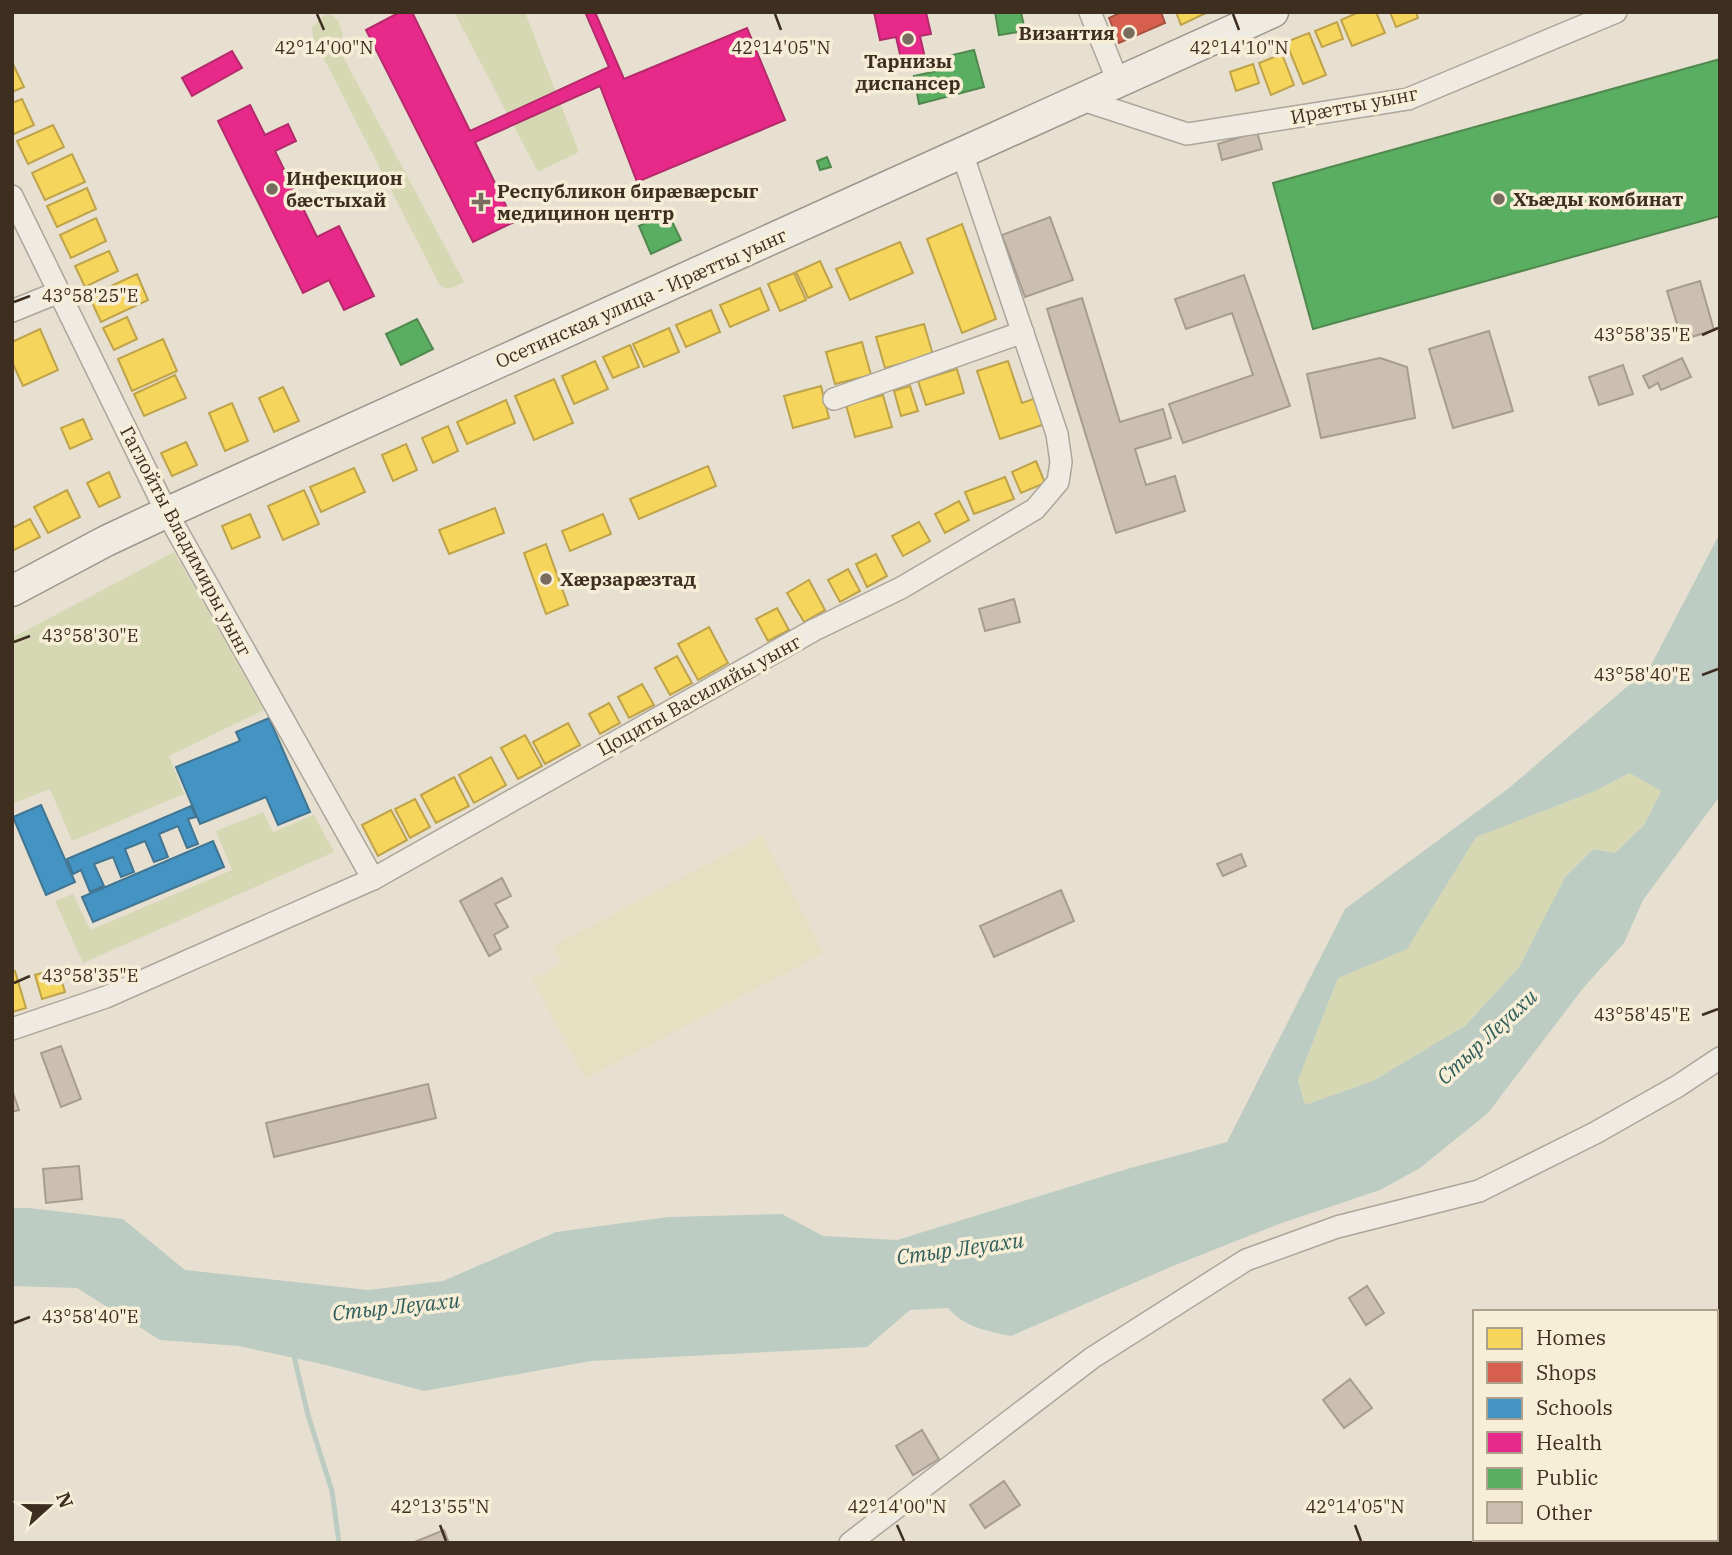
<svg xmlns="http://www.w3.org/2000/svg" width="1732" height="1555" font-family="'IBM Plex Serif',serif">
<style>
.farmland{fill:#e6dfc2}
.green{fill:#d6d7b3}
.water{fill:#bcccc2;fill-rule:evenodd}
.homes{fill:#f6d55c;stroke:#bea34a;stroke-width:2}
.shops{fill:#d6604d;stroke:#a85140;stroke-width:2}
.schools{fill:#4393c3;stroke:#417592;stroke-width:2}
.health{fill:#e7298a;stroke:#b42a6a;stroke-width:2}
.public{fill:#5aae61;stroke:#51884e;stroke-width:2}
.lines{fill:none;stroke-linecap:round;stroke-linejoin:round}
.stream{stroke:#bcccc2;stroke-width:5}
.building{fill:#cbbfb2;stroke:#a89c90;stroke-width:2}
.street-casing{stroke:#ada599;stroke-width:24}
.secondary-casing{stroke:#9c958a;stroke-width:33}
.street{stroke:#efebe3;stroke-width:21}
.secondary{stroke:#efebe3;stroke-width:30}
.ticks{fill:none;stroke:#3d2e20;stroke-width:2.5}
.poi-dot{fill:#786c5e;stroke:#f7eed8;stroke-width:2.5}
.labels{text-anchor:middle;stroke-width:7;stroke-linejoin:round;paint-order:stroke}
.poi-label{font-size:19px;font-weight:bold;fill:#3d2e20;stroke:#f7eed8;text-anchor:start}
.street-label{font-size:19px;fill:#3d2e20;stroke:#f7eed8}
.water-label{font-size:21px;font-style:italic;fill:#2f5d5a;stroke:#f7eed8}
.ticks-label{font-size:18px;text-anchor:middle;fill:#3d2e20;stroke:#f7eed8;stroke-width:7;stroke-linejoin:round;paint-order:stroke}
</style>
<rect width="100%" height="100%" fill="#e7e0d1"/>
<polygon class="farmland" points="762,835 824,953 585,1079 532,979 562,963 553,946"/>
<g class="green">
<polygon points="454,12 525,12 579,152 538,172"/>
<path d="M325 15H332L338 20 343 35 339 43 340 51 464 282C454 287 448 292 439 284L313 37 312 27Z"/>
<polygon points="174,552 264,710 169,756 184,794 72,841 50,789 12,804 12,638"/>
<polygon points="1631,773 1661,791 1644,825 1615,853 1593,849 1565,877 1520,966 1466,1025 1373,1081 1305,1105 1298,1080 1338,978 1407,948 1476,837 1595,791"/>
<polygon points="263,812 273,832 314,815 334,852 83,963 55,901 73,894 90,930 232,870 216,831"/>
<polygon points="1720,1457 1720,1543 1558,1543 1561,1539 1716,1539 1716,1459"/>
</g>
<path class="water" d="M1720 533V796L1643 900 1624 943 1584 987 1488 1113 1420 1168 1380 1190 1279 1224 1173 1266 1011 1336C987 1331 964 1327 948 1308L910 1310 867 1347 591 1361 424 1391 326 1365 239 1346 160 1340 77 1288 12 1286V1208H29L123 1219 185 1270 368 1290 443 1281 556 1232 668 1217 782 1214 823 1236 897 1240 1127 1169 1227 1142 1345 909 1509 788 1650 667ZM1630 773 1661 791 1644 825 1615 853 1593 849 1565 877 1520 966 1466 1025 1373 1081 1305 1105 1298 1080 1338 978 1407 949 1476 837 1595 791Z"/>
<g class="homes">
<polygon points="1176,12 1208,12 1181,25"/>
<polygon points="1359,12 1376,12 1385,33 1352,46 1341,20"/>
<polygon points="1390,12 1416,12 1418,18 1396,27"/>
<polygon points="1337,22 1343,39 1322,47 1315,31"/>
<polygon points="1309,33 1326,75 1303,84 1286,42"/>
<polygon points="1282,54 1294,85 1271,95 1259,63"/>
<polygon points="12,62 24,87 12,92"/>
<polygon points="1253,64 1259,83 1236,91 1230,72"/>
<polygon points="22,99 34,125 14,134 12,130 12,103"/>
<polygon points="53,125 64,147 28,164 17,141"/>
<polygon points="72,154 85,182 45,200 32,173"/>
<polygon points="87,188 96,209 57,227 47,206"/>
<polygon points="96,218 106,241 71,258 60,235"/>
<polygon points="962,224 996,319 962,333 927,239"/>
<polygon points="900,242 913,273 850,300 836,269"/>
<polygon points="109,251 118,271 85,287 75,266"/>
<polygon points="820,261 832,287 808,298 796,272"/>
<polygon points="794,273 806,300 780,311 768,284"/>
<polygon points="137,274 148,300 101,322 89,296"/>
<polygon points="760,288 769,310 730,327 720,305"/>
<polygon points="711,310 720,332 686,347 676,325"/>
<polygon points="127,317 137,339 114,350 103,328"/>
<polygon points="924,324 933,355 885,368 876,337"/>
<polygon points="669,328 679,352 644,367 633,344"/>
<polygon points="40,329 58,370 23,386 12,362 12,342"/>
<polygon points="163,339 177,371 132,391 118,359"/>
<polygon points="862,342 871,375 835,384 826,352"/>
<polygon points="630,345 639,367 613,378 603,357"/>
<polygon points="595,361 608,389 574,404 562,376"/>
<polygon points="1008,361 1022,403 1039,397 1048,423 1000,439 977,371"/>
<polygon points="957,369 964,393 926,405 918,381"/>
<polygon points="175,375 186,398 144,416 134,394"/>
<polygon points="554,379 573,423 534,440 515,396"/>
<polygon points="821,386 829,418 793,428 784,396"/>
<polygon points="910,386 918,411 901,416 894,391"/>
<polygon points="283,387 299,421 274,432 259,398"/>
<polygon points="883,395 892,427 855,437 846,405"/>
<polygon points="506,400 515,423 467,444 457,422"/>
<polygon points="232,403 248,441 225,451 209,413"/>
<polygon points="83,419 92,439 70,449 61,428"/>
<polygon points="448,426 458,451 433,463 422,438"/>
<polygon points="186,442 197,465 172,476 161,453"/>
<polygon points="406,444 417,470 393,481 382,455"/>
<polygon points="1036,461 1045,483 1021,493 1012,472"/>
<polygon points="708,466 716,486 639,519 630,499"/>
<polygon points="354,468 365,492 321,512 310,487"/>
<polygon points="109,472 120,497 99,507 87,483"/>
<polygon points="1005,477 1014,499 974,514 965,492"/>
<polygon points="67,490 80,517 48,533 34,507"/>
<polygon points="304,490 319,524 283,540 268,506"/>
<polygon points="959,501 969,520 945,533 935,514"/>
<polygon points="495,508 504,533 449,554 439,530"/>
<polygon points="250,514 260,537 232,549 222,526"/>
<polygon points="603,514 611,534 570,551 562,531"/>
<polygon points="30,519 40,537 12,551 12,528"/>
<polygon points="919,522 930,541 903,556 892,536"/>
<polygon points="546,544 568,605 546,614 524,553"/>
<polygon points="876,554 887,576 867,587 856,564"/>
<polygon points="848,569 860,591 840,602 828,580"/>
<polygon points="809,580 825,610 804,622 787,593"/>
<polygon points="777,608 789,630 768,641 756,619"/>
<polygon points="709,627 728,663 698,680 678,644"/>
<polygon points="677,656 692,683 670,695 655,668"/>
<polygon points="642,684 654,705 629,718 618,697"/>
<polygon points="609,703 620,723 600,734 589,714"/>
<polygon points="568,723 580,745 545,764 533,742"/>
<polygon points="525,735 542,766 518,779 501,748"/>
<polygon points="491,757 506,785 474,803 459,775"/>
<polygon points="454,777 469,806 436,823 421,795"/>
<polygon points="415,799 430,827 410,838 395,809"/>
<polygon points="391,810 407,840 378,856 362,825"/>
<polygon points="58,968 65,992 42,999 35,975"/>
<polygon points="15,971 26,1008 12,1012 12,972"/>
</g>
<polygon class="shops" points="1122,12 1161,12 1165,23 1119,43 1109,18"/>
<g class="schools">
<polygon points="269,718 310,812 278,825 266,797 200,824 176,767 240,741 236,732"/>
<polygon points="41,805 75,882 46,895 13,817"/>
<polygon points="191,806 196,817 188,819 198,844 187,848 178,826 159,834 168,857 154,862 145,841 125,849 134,872 121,877 113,857 94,864 104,886 90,892 81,870 73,874 67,859"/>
<polygon points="213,841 224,867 93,922 82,897"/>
</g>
<g class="health">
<polygon points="400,12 412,12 470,131 609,67 585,12 595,12 624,79 747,28 785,120 637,182 600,86 475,142 514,222 473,242 366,30"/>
<polygon points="874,12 926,12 931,34 920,36 925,58 902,63 896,37 880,40"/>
<polygon points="232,51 242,68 192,96 182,78"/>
<polygon points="250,105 265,135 288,124 296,141 275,151 317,237 339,226 374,296 344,310 329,280 303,293 218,121"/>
</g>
<g class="public">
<polygon points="995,12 1021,12 1025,31 999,35"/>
<polygon points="974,50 984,87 919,104 914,76 942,70 940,58"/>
<polygon points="1720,59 1720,216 1313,329 1273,183"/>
<polygon points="827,157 831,167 820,170 817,161"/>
<polygon points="668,213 681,240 651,254 639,226"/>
<polygon points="417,319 433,349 401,365 386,334"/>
</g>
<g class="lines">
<polyline class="stream" points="293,1352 308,1415 332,1491 339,1543"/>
</g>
<g class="building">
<polygon points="1257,132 1262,149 1222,160 1218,144"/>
<polygon points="1050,217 1073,280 1025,297 1002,235"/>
<polygon points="1244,275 1290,406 1183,443 1169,404 1253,375 1232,313 1186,329 1175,299"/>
<polygon points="1700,281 1714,330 1682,340 1667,291"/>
<polygon points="1082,298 1120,422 1163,409 1171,438 1135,449 1146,485 1175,476 1185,511 1116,533 1047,309"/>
<polygon points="1489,331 1513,411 1453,428 1429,349"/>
<polygon points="1380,358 1407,367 1415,418 1321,438 1307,374"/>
<polygon points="1682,358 1691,377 1661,390 1658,383 1649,388 1643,376"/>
<polygon points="1623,365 1633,394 1599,405 1589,377"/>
<polygon points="1014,599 1020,622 985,631 979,609"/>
<polygon points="1241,854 1246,866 1223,876 1217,864"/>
<polygon points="502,878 511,896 495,904 508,927 494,935 501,949 489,956 460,901"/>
<polygon points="1061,890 1074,921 994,957 980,926"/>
<polygon points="61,1046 81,1099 61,1107 41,1053"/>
<polygon points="428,1084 436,1118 274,1157 266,1123"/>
<polygon points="12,1090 19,1110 12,1112"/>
<polygon points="79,1166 82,1199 46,1203 43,1169"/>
<polygon points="1367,1286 1384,1313 1366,1325 1349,1298"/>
<polygon points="1350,1379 1372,1408 1344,1428 1323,1400"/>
<polygon points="922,1430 939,1459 913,1475 896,1446"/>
<polygon points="1004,1481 1020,1505 985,1528 970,1505"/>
<polygon points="444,1530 449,1543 412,1543"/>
</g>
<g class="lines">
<defs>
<g id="street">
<polyline points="1090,12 1119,84"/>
<polyline points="1083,100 1187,134 1408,99 1616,12"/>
<polyline points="12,196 167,513 373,879"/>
<polyline points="12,311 59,292"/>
<polyline points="834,399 1023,332"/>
<polyline points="12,1029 106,997 373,879 814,630 901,588 1035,509 1058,482 1061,462 1057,434 962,153"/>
<polyline points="850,1543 1092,1358 1246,1260 1337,1227 1479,1191 1595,1133 1678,1086 1720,1058"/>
</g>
<polyline id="secondary" points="12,591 106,541 157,517 1273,12"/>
</defs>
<use href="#street" class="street-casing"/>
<use href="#secondary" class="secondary-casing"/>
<use href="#street" class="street"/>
<use href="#secondary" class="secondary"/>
</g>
<path class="ticks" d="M317 14 324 30M775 14 781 30M1233 14 1239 30M14 302 30 296M1702 335 1718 328M14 642 30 636M1702 675 1718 669M14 983 30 976M1702 1015 1718 1009M14 1323 30 1317M440 1525 446 1541M897 1525 904 1541M1355 1525 1361 1541"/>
<g class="poi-dot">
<circle cx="1129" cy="33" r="7"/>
<circle cx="908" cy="39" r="7"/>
<circle cx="272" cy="189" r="7"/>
<circle cx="1499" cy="199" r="7"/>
<path d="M477.5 191.5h7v7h7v7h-7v7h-7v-7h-7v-7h7z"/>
<circle cx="546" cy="579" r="7"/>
</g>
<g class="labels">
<g class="poi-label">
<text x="1115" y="40" text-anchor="end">Византия</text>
<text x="908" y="68" text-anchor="middle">Тарнизы<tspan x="908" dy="22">диспансер</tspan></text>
<text x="286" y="185">Инфекцион<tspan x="286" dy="22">бæстыхай</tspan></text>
<text x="497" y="198">Республикон бирæвæрсыг<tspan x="497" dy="22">медицинон центр</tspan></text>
<text x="1513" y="206">Хъæды комбинат</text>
<text x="560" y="586">Хæрзарæзтад</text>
</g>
<g class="street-label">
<text transform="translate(1354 105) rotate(-11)" y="7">Ирæтты уынг</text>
<text transform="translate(641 298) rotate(-24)" y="7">Осетинская улица - Ирæтты уынг</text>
<text transform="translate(186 541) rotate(62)" y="7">Гаглойты Владимиры уынг</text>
<text transform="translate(699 695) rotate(-29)" y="7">Цоциты Василийы уынг</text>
</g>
<g class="water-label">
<text transform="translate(1487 1037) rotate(-43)" y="7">Стыр Леуахи</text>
<text transform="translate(960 1249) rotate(-8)" y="7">Стыр Леуахи</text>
<text transform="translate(396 1307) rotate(-6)" y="7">Стыр Леуахи</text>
</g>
</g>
<g class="ticks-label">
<text x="781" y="54">42°14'05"N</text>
<text x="324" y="54">42°14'00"N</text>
<text x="1239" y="54">42°14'10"N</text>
<text x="90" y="302">43°58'25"E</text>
<text x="1642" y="341">43°58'35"E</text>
<text x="90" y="642">43°58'30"E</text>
<text x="1642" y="681">43°58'40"E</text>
<text x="90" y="982">43°58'35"E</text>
<text x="1642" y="1021">43°58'45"E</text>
<text x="90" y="1323">43°58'40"E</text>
<text x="440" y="1513">42°13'55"N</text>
<text x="897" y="1513">42°14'00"N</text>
<text x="1355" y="1513">42°14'05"N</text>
</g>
<rect width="1732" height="1555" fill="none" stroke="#3d2e20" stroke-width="28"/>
<rect x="1473" y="1310" width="245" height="231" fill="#f7eed8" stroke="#ada18e" stroke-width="2"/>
<rect x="1487" y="1328" width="35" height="21" fill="#f6d55c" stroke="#ada18e" stroke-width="2"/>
<text x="1536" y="1345" font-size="21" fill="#3d2e20">Homes</text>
<rect x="1487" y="1362" width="35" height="21" fill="#d6604d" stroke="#ada18e" stroke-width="2"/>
<text x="1536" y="1380" font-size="21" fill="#3d2e20">Shops</text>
<rect x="1487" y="1398" width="35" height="21" fill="#4393c3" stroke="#ada18e" stroke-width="2"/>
<text x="1536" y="1415" font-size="21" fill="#3d2e20">Schools</text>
<rect x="1487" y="1432" width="35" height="21" fill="#e7298a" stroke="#ada18e" stroke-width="2"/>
<text x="1536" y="1450" font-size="21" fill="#3d2e20">Health</text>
<rect x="1487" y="1468" width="35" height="21" fill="#5aae61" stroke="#ada18e" stroke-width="2"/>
<text x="1536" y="1485" font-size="21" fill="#3d2e20">Public</text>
<rect x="1487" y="1502" width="35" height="21" fill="#cbbfb2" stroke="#ada18e" stroke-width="2"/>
<text x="1536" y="1520" font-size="21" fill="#3d2e20">Other</text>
<g transform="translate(49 1506) rotate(69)" stroke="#f7eed8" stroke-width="5" paint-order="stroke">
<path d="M0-5L12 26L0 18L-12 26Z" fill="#3d2e20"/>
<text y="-10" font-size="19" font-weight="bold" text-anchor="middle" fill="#3d2e20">N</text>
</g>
</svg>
